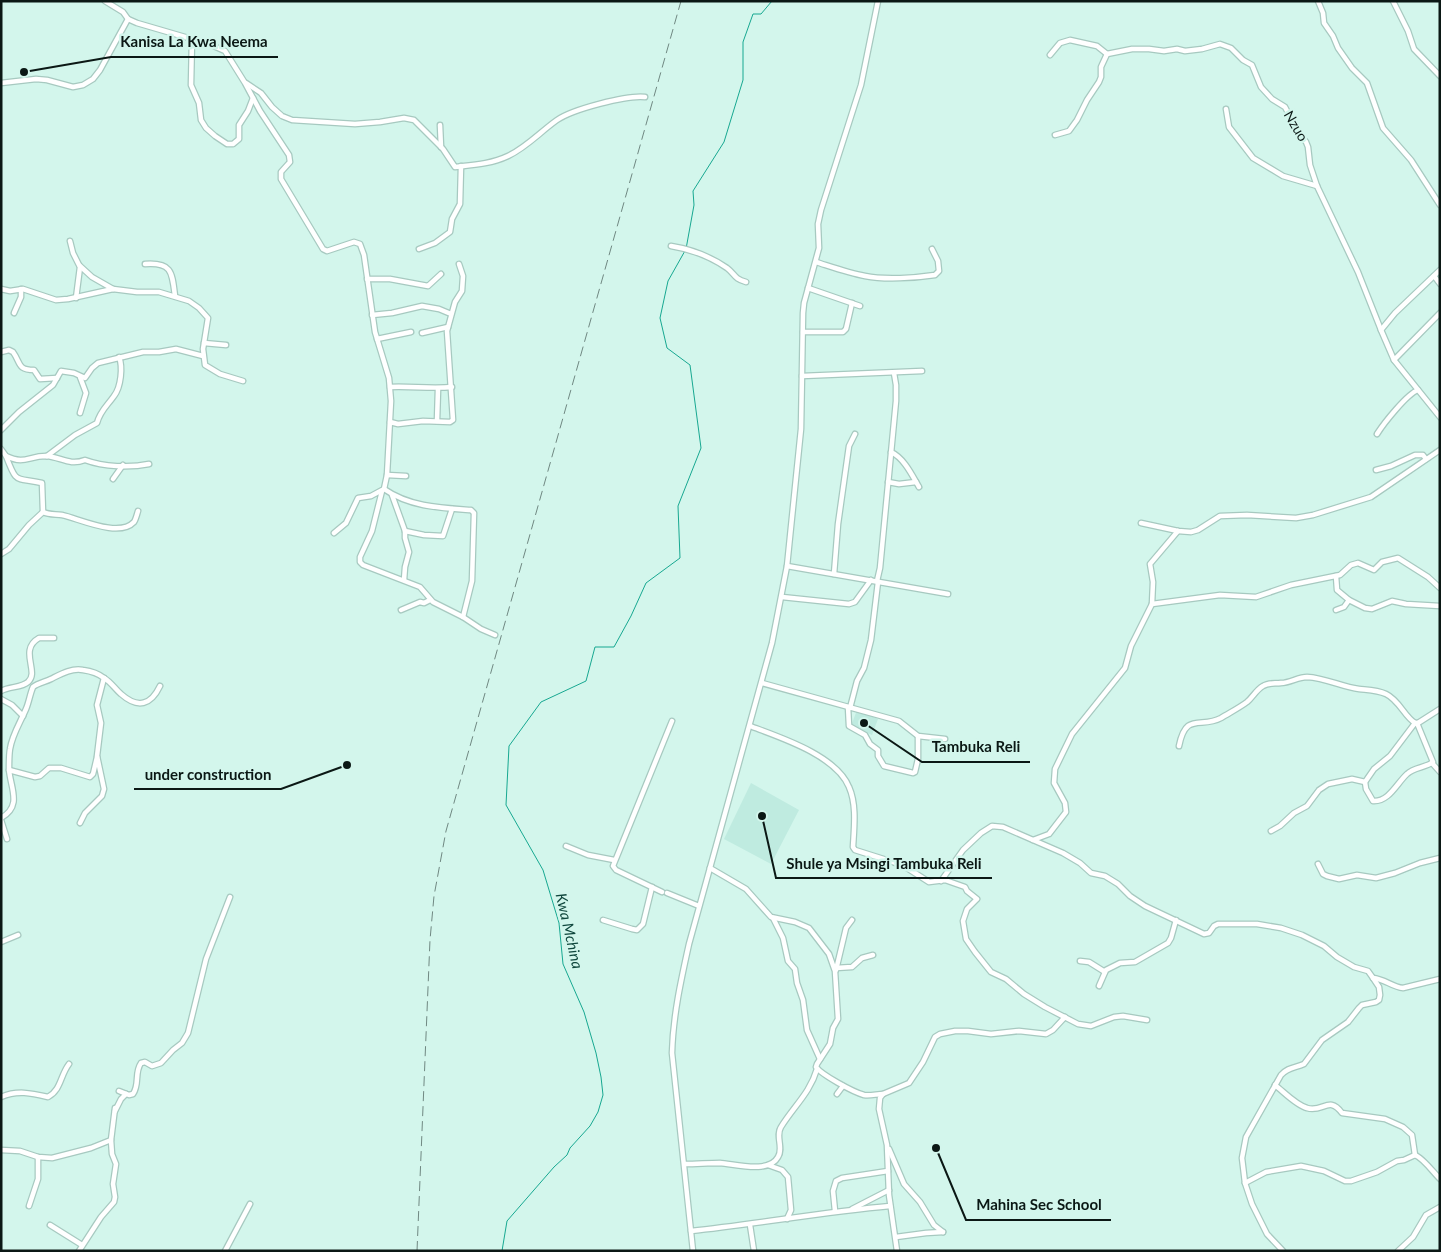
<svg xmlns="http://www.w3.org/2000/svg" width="1441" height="1252" font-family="Lato,sans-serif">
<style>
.built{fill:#bfebe0}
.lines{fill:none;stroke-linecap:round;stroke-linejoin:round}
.stream{stroke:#17a891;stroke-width:1}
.minor-casing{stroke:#a7c9c0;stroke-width:7}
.minor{stroke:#fff;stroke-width:4.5}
.rail{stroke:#708882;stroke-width:1;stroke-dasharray:10 5;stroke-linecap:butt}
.labels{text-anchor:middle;stroke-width:5;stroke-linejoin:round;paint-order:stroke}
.street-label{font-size:14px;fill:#0b1815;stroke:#d3f6ec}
.water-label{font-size:15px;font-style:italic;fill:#10473d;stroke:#d3f6ec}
.leader{fill:none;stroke:#0b1815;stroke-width:2}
.callout-dot{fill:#0b1815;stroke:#d3f6ec;stroke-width:2}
.callout-label{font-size:15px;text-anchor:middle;font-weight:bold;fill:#0b1815;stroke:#d3f6ec;stroke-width:5;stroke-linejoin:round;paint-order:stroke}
</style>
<rect width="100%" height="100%" fill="#d3f6ec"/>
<g class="built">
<polygon points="857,710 878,719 872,735 851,726"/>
<polygon points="751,783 799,810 771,864 724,839"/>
</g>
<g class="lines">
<polyline class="stream" points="502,1251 507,1221 554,1167 567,1155 570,1148 590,1126 598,1112 603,1095 601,1077 596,1053 584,1012 563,964 559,923 543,870 506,805 509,746 541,702 586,681 595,647 614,647 631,616 646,583 680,558 678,506 701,448 690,365 667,348 660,318 668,281 686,249 694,205 693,191 724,142 743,80 743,42 753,14 761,14 772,1"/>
<defs>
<g id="minor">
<polyline points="105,1 123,12 128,19 137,23 209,44 225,51 245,83 260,111 289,155 290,162 281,172 281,179 323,249 327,251 354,242 360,244 364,255 375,332 389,378 391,401 387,475 384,489 371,496 358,498 346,523 334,533"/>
<polyline points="1318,1 1323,13 1324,23 1333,36 1338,48 1352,68 1367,83 1383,128 1411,160 1440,205"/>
<polyline points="1393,1 1408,31 1414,49 1440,76"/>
<polyline points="192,39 191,85 199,103 201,120 206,128 215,136 227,144 233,144 239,139 239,125 248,111 253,98"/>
<polyline points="1050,55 1060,43 1070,40 1097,46 1107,54 1132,49 1149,49 1164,51 1177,49 1185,51 1202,49 1220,44 1231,48 1243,60 1252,65 1261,87 1272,99 1285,107 1298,132 1306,142 1308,147 1310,165 1317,186 1358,272 1381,330 1394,360 1440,417"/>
<polyline points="1,83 36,79 47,80 73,87 83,85 93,79 100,70 128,19"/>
<path d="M246 83 261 93 272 107 282 116 292 120 355 124 380 122 404 118 414 120 443 149 455 167C473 165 491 164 508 156 527 147 540 132 557 120 573 109 627 95 645 97"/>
<polyline points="1226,109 1229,127 1253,158 1283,176 1317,186"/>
<polyline points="440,125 441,147"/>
<polyline points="1055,135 1069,131 1077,120 1087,100 1099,82 1101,77 1101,67 1107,54"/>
<polyline points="70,241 73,253 80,267 76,298"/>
<path d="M671 246C690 249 711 257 727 268 736 275 733 278 746 282"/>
<polyline points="419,249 435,243 450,232 452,219 460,204 461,166"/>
<path d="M816 262C832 267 849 273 865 276 885 280 915 278 935 275L939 271 938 261 932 249"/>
<path d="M145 264C172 262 172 272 175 296"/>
<polyline points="80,266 92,277 113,289"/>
<polyline points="1434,276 1440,284"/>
<polyline points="367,279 390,279 428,286 441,274"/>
<polyline points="808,288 860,306"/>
<polyline points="1,289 10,291 23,289 56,300 68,299 113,289 137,292 159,292 189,301 199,308 208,318 203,349 205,365 220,374 243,381"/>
<polyline points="14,313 21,297 21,289"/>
<polyline points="372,315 392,313 422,306 439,309 451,314"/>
<polyline points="1381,330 1395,313 1440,270"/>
<polyline points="803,332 843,332 846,329 852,303"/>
<polyline points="422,333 448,327"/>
<polyline points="377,339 411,332"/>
<polyline points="204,343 226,345"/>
<path d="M1 352 9 350 13 352C21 363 17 370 34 370L40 379 57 378"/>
<polyline points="1394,360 1440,313"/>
<polyline points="802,376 922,371"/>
<polyline points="80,377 86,393 80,413"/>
<path d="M390 387C411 386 431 389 452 387"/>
<polyline points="437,421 438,389"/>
<polyline points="390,422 398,424 423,421 450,422 453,420 447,331 455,302 462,291 463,276 459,264"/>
<polyline points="1,430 19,412 53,385 61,371 74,373 85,378 92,368 98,363 143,352 159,352 176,349 203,356"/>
<path d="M1377 434C1384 423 1407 394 1418 390"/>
<path d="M1 449 6 456C25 465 28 456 46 456 61 457 69 466 85 460 104 467 130 468 149 464"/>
<path d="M891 452C904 458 912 475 919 487"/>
<path d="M6 456C17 485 15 477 42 483L43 512"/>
<path d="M47 456 75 435 97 423C100 411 107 406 114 396 121 387 123 367 119 357"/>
<polyline points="1376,470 1391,466 1415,455 1423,455 1426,459"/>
<polyline points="387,475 406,476"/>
<polyline points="113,479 123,465"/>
<polyline points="888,482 899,484 916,482"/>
<path d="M384 489C410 507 441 508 471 510L474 513 472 581 463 617"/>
<polyline points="382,491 372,531 360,557 360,562 363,565 420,587 433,602 463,617 481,629 495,635"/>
<polyline points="392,495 405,531 405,538 409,552 405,567 404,580"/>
<polyline points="1141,523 1178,531 1191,532 1198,530 1220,516 1247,515 1296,518 1313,515 1371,497 1440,450"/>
<polyline points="405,531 424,535 443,536 452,509"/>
<path d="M1 554 9 549 29 525 43 512C49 515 56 514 62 515 80 519 119 538 134 522 136 519 137 514 138 511"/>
<polyline points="787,566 948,594"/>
<polyline points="834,574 838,524 849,446 855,434"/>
<polyline points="1336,576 1337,590 1349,600 1365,608 1372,609 1392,601 1406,604 1440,606"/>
<polyline points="877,581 880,568 896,401 896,385 894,373"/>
<polyline points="782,597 849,604 855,602 871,580"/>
<polyline points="1152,604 1220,595 1256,597 1291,585 1340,575 1351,565 1358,563 1374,570 1382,562 1398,558 1428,577 1440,588"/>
<polyline points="401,610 420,602 424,603 430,600"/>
<polyline points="1336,610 1344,607 1349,600"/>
<polyline points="762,683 899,721 918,736 945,739"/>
<path d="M1 691C10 686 21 688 28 682 40 672 18 650 39 638H54"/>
<polyline points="1,699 12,705 23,716"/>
<polyline points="848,707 849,726 865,735 870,744 878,750 878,756 884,766 913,773 915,772 918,759 918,736"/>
<polyline points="850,708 857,681 864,668 871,640 878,582"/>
<path d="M1415 723 1390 756 1374 769 1365 782 1366 789 1373 801C1389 802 1397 783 1407 774 1414 767 1425 768 1433 762L1417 723"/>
<path d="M750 726C779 737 836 755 849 787 857 805 854 828 853 847L855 850 893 862 907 868 929 882 945 880 965 887 967 891 977 899 967 909 963 921 966 939 975 952 991 972 1006 979 1024 994 1045 1007 1078 1024 1091 1026 1114 1017 1123 1016 1147 1020"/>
<path d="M1179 746C1186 711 1201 729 1221 718 1229 713 1239 708 1247 702 1253 697 1256 690 1263 686 1269 682 1275 684 1281 683 1290 683 1298 677 1307 677 1326 678 1342 687 1359 689 1368 690 1377 690 1386 694 1399 700 1404 716 1415 723H1418L1440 709"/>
<polyline points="1432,763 1440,772"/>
<polyline points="9,770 35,777 40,776 49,768 61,768 90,777 93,774 97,757"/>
<path d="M1 818C23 806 10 787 9 769 9 763 9 755 10 749 12 735 20 723 26 709 29 702 30 694 33 687 38 683 45 682 51 679 61 674 71 668 83 670 90 671 99 674 104 678 111 682 115 689 121 694 138 709 151 705 160 686"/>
<polyline points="1,820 7,839"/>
<polyline points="80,823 85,813 102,796 104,789 97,756 101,723 97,705 104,678"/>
<polyline points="1271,831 1280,826 1294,813 1307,806 1319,790 1328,784 1352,779 1365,782"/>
<polyline points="1033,840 1049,834 1066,812 1065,803 1054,783 1055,769 1072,734 1125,668 1131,646 1152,604 1153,582 1150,564 1178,531"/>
<polyline points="566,846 588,855 614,860"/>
<polyline points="1318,864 1323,874 1327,876 1339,879 1357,875 1376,878 1395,873 1420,863 1440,858"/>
<path d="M710 868 746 889 771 917 795 922 809 928 829 954 835 971 838 1019 833 1028 830 1044 817 1064 816 1067C822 1075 853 1092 864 1095 870 1096 877 1094 883 1094"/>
<path d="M941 881 963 850 981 833 992 826 1003 827 1063 853 1080 863 1091 873 1105 876 1118 884 1130 896 1145 906 1204 934 1209 933 1214 926 1218 924H1257L1281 928 1302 935 1324 946 1337 957 1354 967 1368 971 1373 978 1379 987 1380 995 1379 1000 1376 1002 1362 1005 1359 1008 1348 1022 1322 1040 1304 1064C1295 1068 1288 1067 1281 1075L1246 1137 1242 1158 1245 1183 1252 1204 1267 1234 1283 1251"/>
<polyline points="662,892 616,870 613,866 672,721"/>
<polyline points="667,893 699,906"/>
<polyline points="773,918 783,938 788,961 795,969 797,983 803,1000 807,1030 820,1059"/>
<polyline points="603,920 632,929 637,930 643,924 652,887"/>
<polyline points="1,942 18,935"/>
<polyline points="1080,961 1089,962 1105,972"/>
<polyline points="836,968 852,967 862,958 873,955"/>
<polyline points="836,970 846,928 852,920"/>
<path d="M1373 978C1385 979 1392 987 1403 988L1440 979"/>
<polyline points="1099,986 1106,970 1120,963 1135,962 1168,943 1171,938 1176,920"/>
<path d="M1275 1085C1285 1093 1296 1105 1307 1108 1323 1113 1329 1095 1342 1113L1385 1119 1403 1127 1412 1135 1415 1155"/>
<path d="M119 1091 129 1095 133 1094C140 1084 134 1073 141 1063L145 1062 152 1066 161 1063 173 1050 182 1043 188 1033 206 959 230 897"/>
<polyline points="837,1094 843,1086"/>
<path d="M1 1097C17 1090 31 1093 48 1097 61 1090 60 1076 69 1064"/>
<polyline points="115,1111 121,1099 126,1094"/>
<polyline points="889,1149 904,1184 920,1202 934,1225 943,1232"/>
<polyline points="1,1150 20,1151 38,1157 52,1158 91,1148 111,1140 115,1108"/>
<path d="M685 1164C697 1164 708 1163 720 1163 735 1164 769 1174 778 1157 784 1148 775 1136 781 1127 794 1106 810 1093 817 1069"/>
<polyline points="768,1165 782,1170 788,1177 791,1210 787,1219"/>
<path d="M1245 1183 1266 1172 1301 1166 1324 1171 1345 1181H1351L1377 1172 1397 1161 1404 1160 1415 1155C1423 1158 1433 1172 1440 1179"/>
<polyline points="29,1206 38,1179 38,1157"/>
<polyline points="852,1209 889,1190"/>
<polyline points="835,1211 833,1191 836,1181 842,1178 888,1171"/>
<polyline points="50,1225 82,1245"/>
<polyline points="750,1225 754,1251"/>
<path d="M691 1231C757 1224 823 1212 890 1206"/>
<polyline points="896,1237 926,1233 943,1232"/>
<polyline points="79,1251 101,1217 114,1202 115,1197 113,1184 116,1164 112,1154 111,1140"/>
<polyline points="225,1251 250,1204"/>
<path d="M693 1251 672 1053C673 1016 681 980 689 944L772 643 787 566 801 429 803 313 804 303 819 248 818 224 821 210 861 85 878 1"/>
<polyline points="897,1251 889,1195 887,1145 879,1109 880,1098 883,1094 909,1083 923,1062 935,1037 940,1034 955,1031 968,1031 991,1034 1019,1031 1046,1034 1053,1030 1065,1017"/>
<polyline points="1398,1251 1413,1237 1426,1215 1440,1207"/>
</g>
</defs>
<use href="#minor" class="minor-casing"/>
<use href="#minor" class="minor"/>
<polyline class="rail" points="417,1251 430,940 434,896 446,831 681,1"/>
</g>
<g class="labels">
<g class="street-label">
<text transform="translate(1296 126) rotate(59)" y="5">Nzuo</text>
</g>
<g class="water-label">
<text transform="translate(569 931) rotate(77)" y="5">Kwa Mchina</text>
</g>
</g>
<path class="leader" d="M24 72L111 57H278M864 723L922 762H1030M347 765L281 789H134M762 816L776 878H992M936 1148L966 1220H1111"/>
<g class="callout-dot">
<circle cx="24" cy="72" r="5"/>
<circle cx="864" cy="723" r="5"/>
<circle cx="347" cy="765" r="5"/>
<circle cx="762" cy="816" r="5"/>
<circle cx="936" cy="1148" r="5"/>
</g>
<g class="callout-label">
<text x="194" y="47">Kanisa La Kwa Neema</text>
<text x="976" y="752">Tambuka Reli</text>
<text x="208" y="780">under construction</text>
<text x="884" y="869">Shule ya Msingi Tambuka Reli</text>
<text x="1039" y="1210">Mahina Sec School</text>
</g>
<rect width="1441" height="1252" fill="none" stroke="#0b1815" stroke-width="5"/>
</svg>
